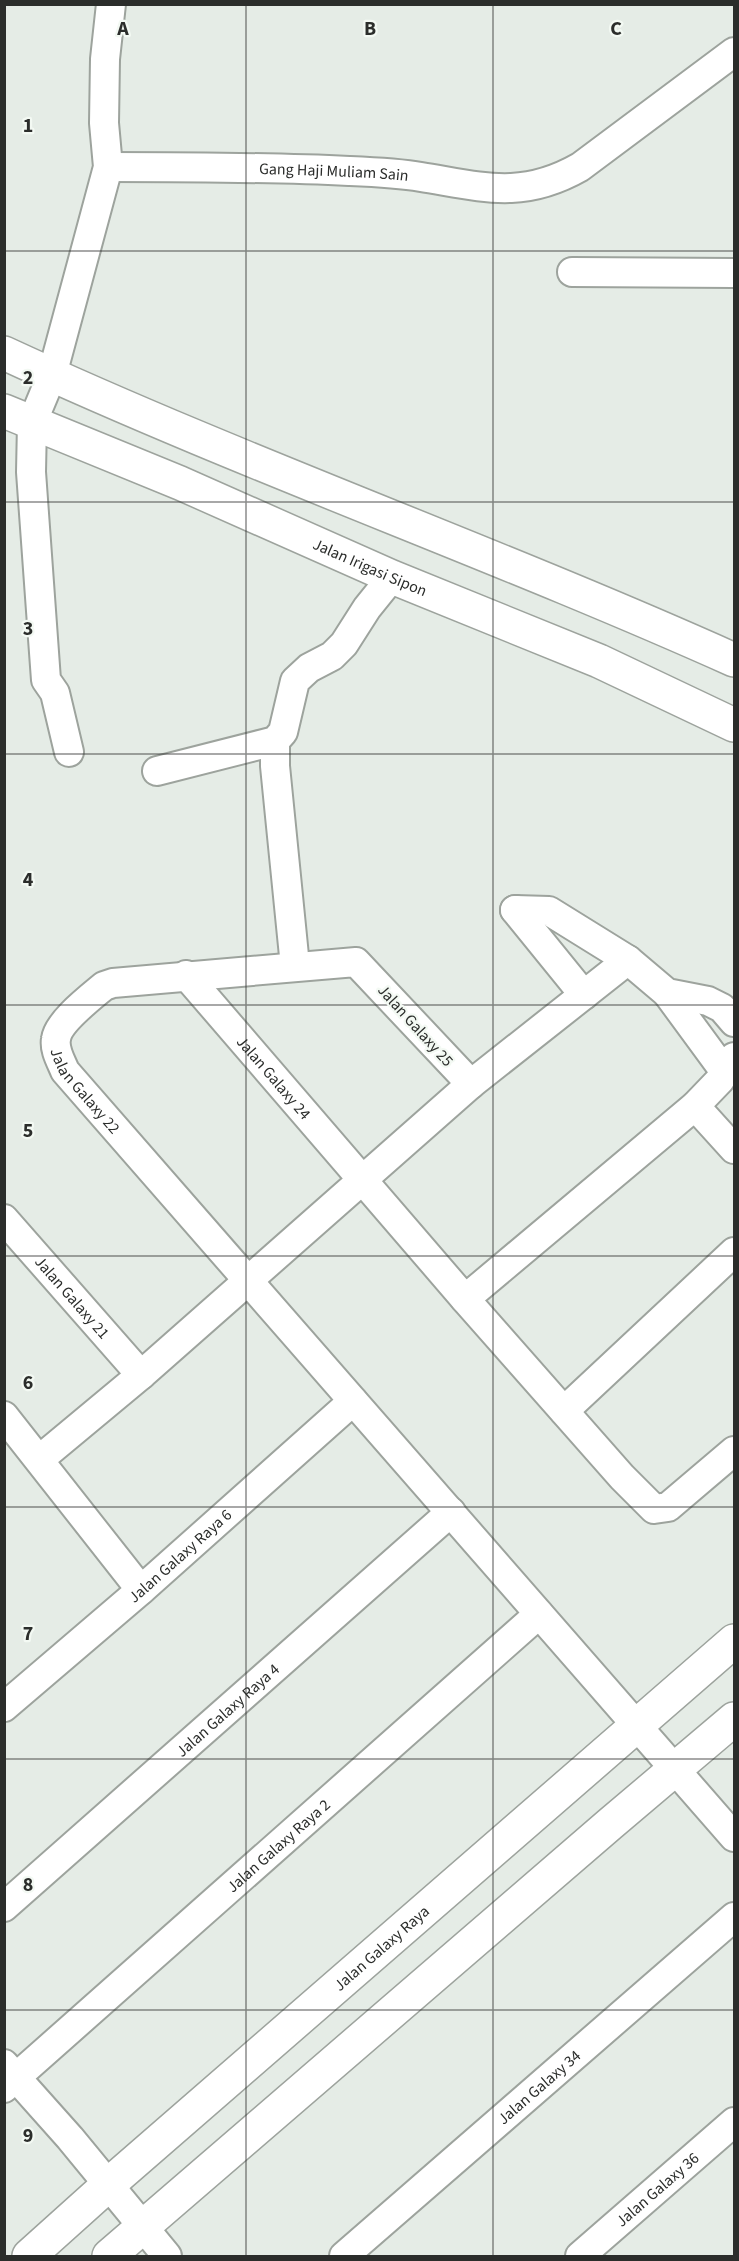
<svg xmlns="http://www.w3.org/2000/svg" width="739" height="2261" font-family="'Source Sans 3',sans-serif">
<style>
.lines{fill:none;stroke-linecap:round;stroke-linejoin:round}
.minor-casing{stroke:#9da39d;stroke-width:32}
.tertiary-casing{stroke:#9da39d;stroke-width:36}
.minor{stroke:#fff;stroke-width:28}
.tertiary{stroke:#fff;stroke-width:33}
.grid{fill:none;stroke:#2b2d2b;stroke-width:1.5;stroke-opacity:0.55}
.labels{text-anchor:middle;stroke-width:4.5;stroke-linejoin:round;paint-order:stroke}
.street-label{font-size:16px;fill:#2b2d2b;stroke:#f3f9f3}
.grid-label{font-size:20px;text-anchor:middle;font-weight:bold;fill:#2b2d2b;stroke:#f3f9f3;stroke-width:4.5;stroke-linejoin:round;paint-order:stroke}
</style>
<rect width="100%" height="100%" fill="#e5ece6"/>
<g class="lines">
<defs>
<g id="minor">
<path id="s1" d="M108 167C188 167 268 167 349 171 373 172 398 173 421 177 483 187 522 200 580 167L734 52"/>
<polyline points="572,272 734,273"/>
<polyline points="275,741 275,766 295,966"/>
<polyline points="69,752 55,693 46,680 31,472 32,423 52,375 108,167 104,123 105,59 111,4"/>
<polyline points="157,771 275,741 283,732 295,681 309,668 332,656 344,644 367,608 392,577"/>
<polyline points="515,910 549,911 628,960 667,993 708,1001 722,1008 734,1022"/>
<polyline points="515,910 584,995"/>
<path id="s2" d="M186 975 465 1299 622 1477 654 1509 668 1507 734 1451"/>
<polyline points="667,993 725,1072"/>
<path id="s3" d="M471 1084 356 962 113 983 104 986C91 997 58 1022 56 1039 54 1050 61 1061 65 1071L734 1837"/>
<polyline points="695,1106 734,1149"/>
<path id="s4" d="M4 1219 141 1375"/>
<polyline points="465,1299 695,1106 720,1080 734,1057"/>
<polyline points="564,1411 734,1252"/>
<polyline points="4,1416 141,1590"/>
<polyline points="40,1459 141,1375 471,1084 628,960"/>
<path id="s5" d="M4 1707 141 1590 353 1401"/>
<path id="s6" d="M4 1907 451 1512"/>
<polyline points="4,2064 70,2138 167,2256"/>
<path id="s7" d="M4 2088 539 1614"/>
<path id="s8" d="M344 2256 734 1917"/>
<path id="s9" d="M580 2256 734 2122"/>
</g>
<g id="tertiary">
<path d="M4 353C244 464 493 552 734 660"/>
<path id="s10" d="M4 411 180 483 392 577 599 661 734 725"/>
<path id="s11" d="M29 2256 108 2185 734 1641"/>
<polyline points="109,2256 610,1824 734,1719"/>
</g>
</defs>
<use href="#minor" class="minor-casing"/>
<use href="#tertiary" class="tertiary-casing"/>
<use href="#minor" class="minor"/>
<use href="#tertiary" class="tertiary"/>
</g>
<path class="grid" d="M246 4V2256M493 4V2256M4 251H734M4 502H734M4 754H734M4 1005H734M4 1256H734M4 1507H734M4 1759H734M4 2010H734"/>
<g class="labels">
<g class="street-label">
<text dy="6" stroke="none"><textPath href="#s1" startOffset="226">Gang Haji Muliam Sain</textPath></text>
<text dy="6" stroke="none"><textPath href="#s10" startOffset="398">Jalan Irigasi Sipon</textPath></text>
<text transform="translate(416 1025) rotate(48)" y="6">Jalan Galaxy 25</text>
<text dy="6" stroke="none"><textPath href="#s2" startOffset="135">Jalan Galaxy 24</textPath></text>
<text dy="6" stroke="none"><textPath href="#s3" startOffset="555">Jalan Galaxy 22</textPath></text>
<text dy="6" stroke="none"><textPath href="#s4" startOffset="104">Jalan Galaxy 21</textPath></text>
<text dy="6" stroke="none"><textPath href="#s5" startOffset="232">Jalan Galaxy Raya 6</textPath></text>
<text dy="6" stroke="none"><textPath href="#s6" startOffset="298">Jalan Galaxy Raya 4</textPath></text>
<text dy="6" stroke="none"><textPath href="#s7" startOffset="366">Jalan Galaxy Raya 2</textPath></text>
<text dy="6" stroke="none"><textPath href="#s11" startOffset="468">Jalan Galaxy Raya</textPath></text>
<text dy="6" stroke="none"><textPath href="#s8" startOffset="258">Jalan Galaxy 34</textPath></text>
<text dy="6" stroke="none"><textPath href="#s9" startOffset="102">Jalan Galaxy 36</textPath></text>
</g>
</g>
<g class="grid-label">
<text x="123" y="35">A</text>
<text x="370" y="35">B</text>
<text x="616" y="35">C</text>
<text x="28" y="132">1</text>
<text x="28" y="384">2</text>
<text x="28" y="635">3</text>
<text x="28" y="886">4</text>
<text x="28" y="1137">5</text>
<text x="28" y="1389">6</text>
<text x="28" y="1640">7</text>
<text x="28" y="1891">8</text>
<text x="28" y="2142">9</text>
</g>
<rect width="739" height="2261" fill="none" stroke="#2b2d2b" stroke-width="12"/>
</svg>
